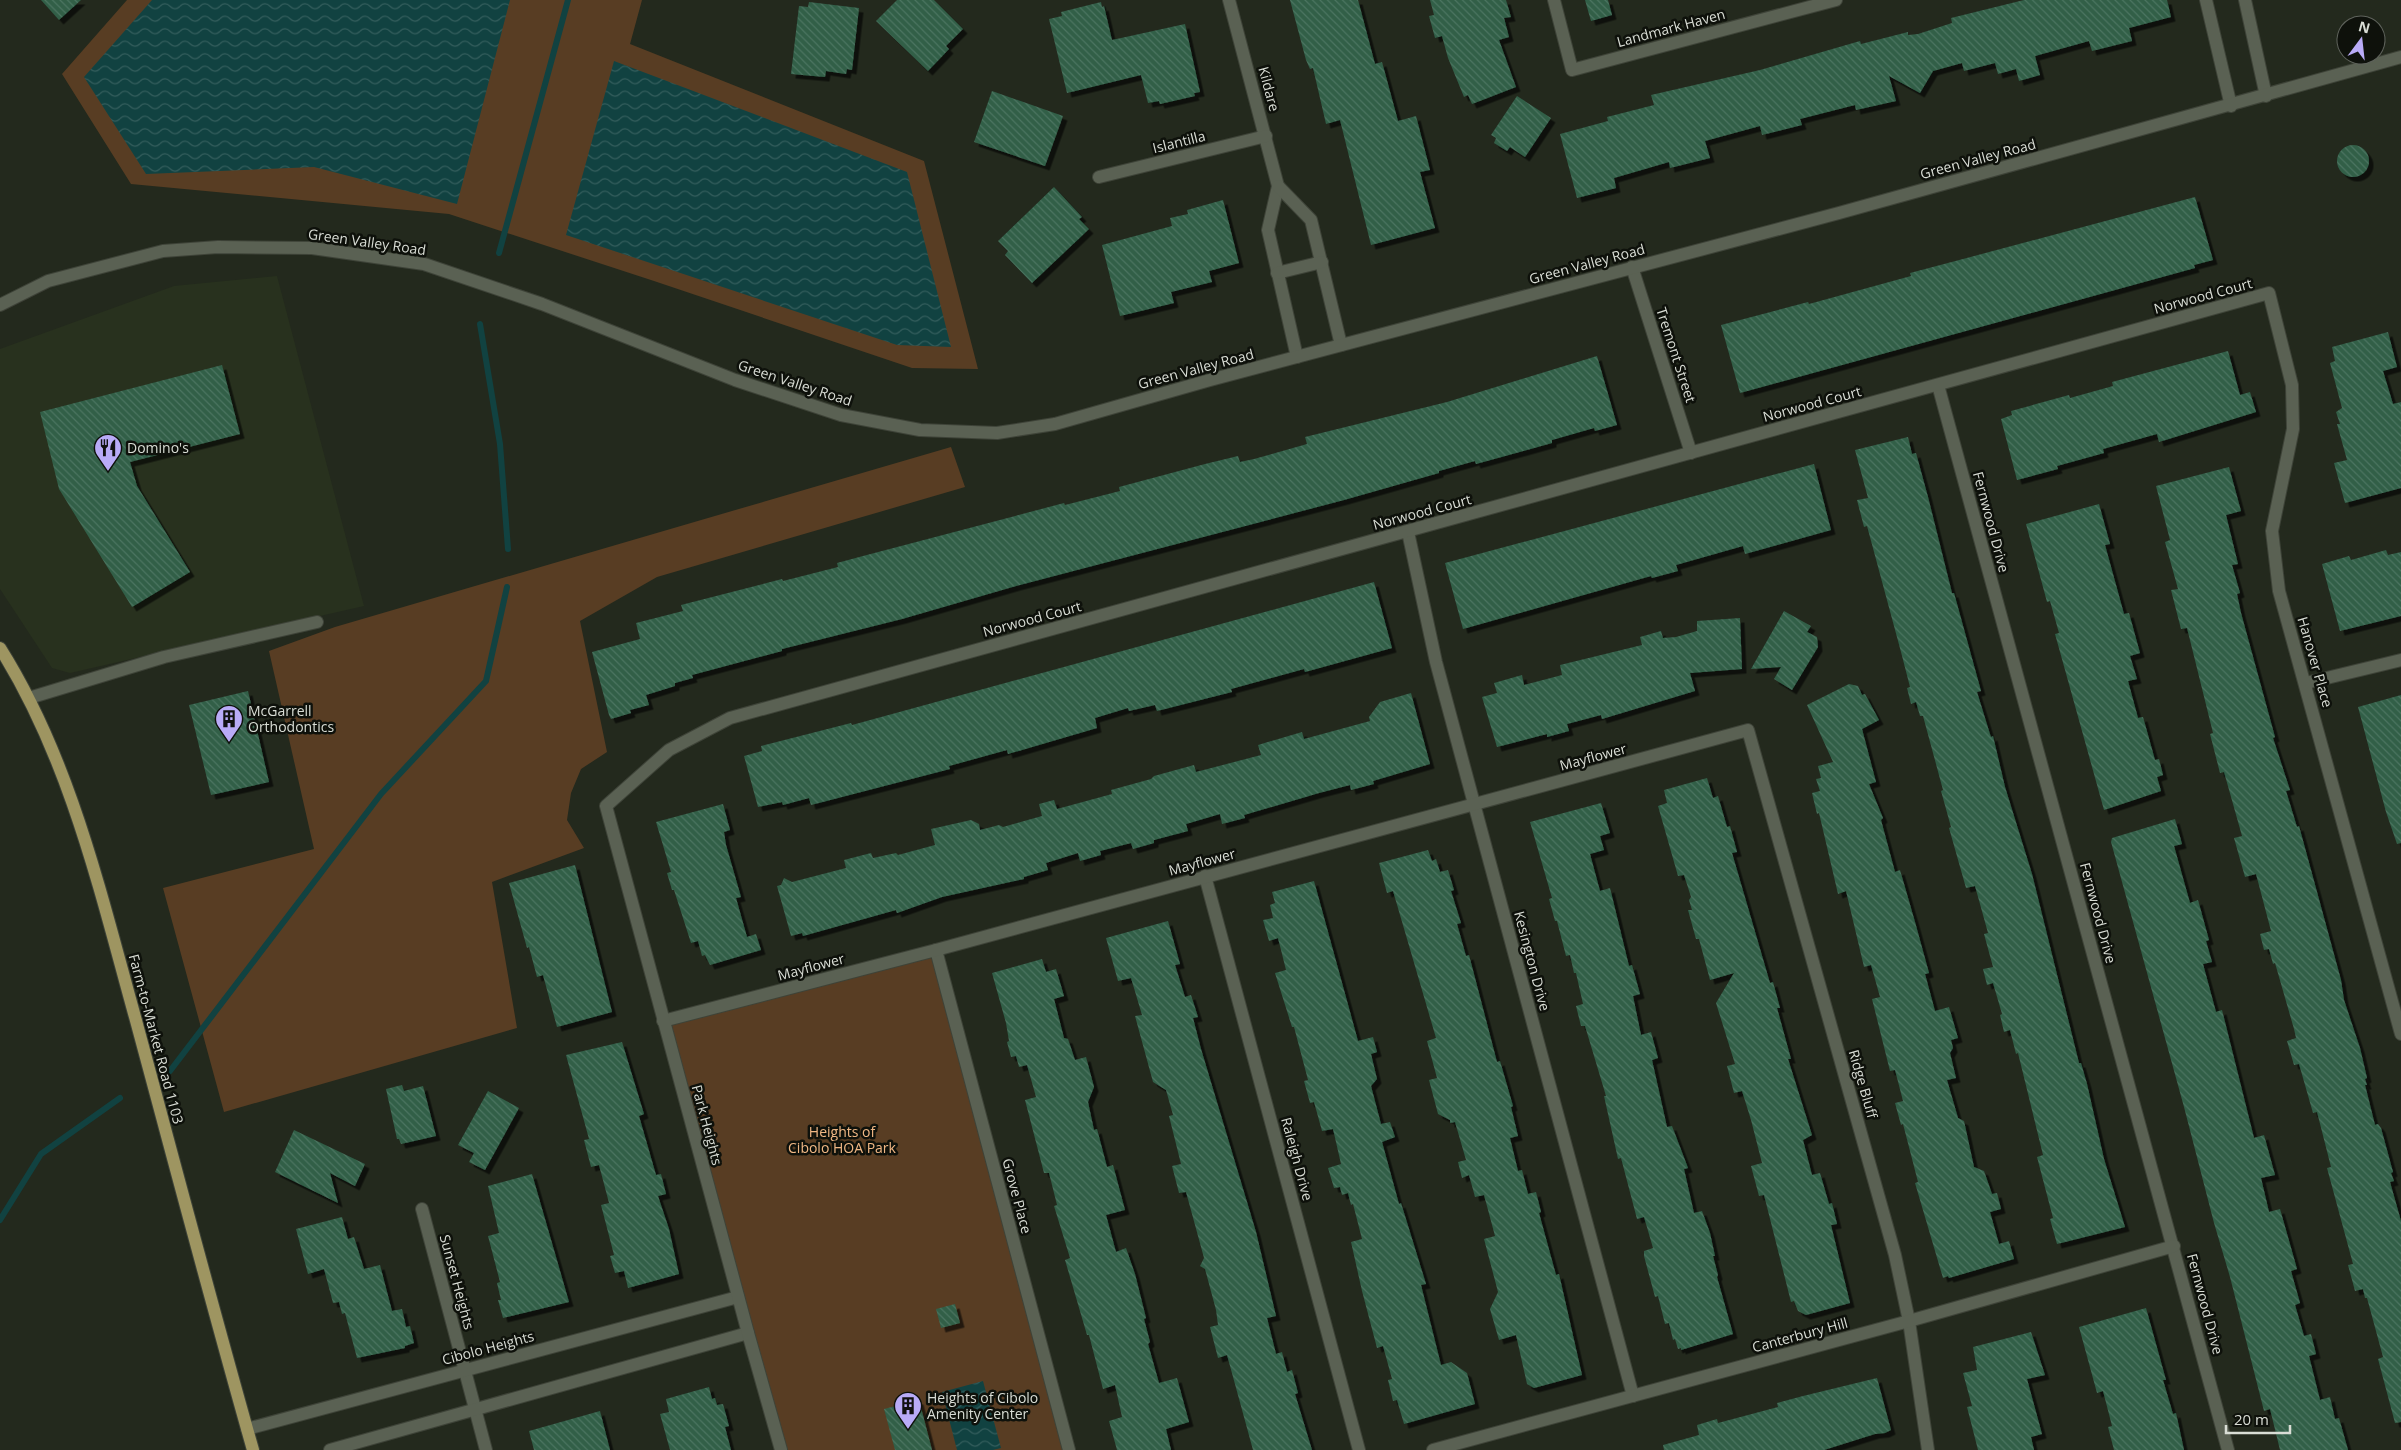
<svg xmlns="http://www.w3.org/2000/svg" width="2401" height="1450" font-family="'Open Sans',sans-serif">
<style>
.built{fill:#28311e}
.green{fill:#583d23}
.water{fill:url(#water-waves)}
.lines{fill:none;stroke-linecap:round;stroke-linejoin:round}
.stream{stroke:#114241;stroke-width:6}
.building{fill:url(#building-back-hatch);filter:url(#shadow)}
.minor-casing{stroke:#3e4338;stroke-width:14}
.major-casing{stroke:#3e4338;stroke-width:14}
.minor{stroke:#5a6153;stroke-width:12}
.major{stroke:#9e9561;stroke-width:12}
.labels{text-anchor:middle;stroke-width:5;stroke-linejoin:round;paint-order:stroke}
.street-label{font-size:14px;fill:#d9ddd5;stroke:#0e110b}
.poi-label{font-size:14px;fill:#d9ddd5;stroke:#0e110b;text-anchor:start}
.park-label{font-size:14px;fill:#f1b885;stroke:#0e110b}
</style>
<defs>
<pattern id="water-waves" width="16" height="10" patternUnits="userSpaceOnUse" patternTransform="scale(1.25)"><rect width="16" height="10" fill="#114241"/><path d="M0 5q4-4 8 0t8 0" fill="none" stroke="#335d5c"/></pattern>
<pattern id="building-back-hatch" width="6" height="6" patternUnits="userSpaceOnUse" patternTransform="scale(1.25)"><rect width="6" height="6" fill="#305e47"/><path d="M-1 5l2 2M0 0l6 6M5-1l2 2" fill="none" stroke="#4d7561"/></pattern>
<filter id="shadow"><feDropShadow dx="4.5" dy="4.5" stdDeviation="0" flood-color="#0009"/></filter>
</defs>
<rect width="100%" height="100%" fill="#23291d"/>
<polygon class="built" points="277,276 364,606 70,673 52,668 0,589 0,349 174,286"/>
<g class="green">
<polygon points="127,0 642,0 630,44 924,161 978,369 912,368 654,281 449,214 131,184 62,74"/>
<polygon points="951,447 965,487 657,577 580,621 607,752 581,769 571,793 567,820 584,848 492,882 517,1028 224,1112 163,888 314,849 269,651 335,627"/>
<polygon points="936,950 1069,1450 782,1450 663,1021"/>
</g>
<g class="water">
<polygon points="152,0 510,0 457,204 314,167 146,174 84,77"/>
<polygon points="614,61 907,172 951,347 897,345 566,235"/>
<polygon points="983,1381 1001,1448 993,1450 957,1450 942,1392"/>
</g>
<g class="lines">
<g class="stream">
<polyline points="499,253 568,0"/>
<polyline points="480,324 500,444 508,549"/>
<polyline points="170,1071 381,794 486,681 507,587"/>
<polyline points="0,1220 41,1154 120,1098"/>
</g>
</g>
<g class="building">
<polygon points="41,0 81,0 59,20"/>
<polygon points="897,0 934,0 963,29 946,46 949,49 928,71 876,21"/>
<polygon points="1290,0 1358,0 1375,64 1382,62 1398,121 1416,116 1430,170 1420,172 1435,228 1371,245 1340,120 1326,124 1313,68 1310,69 1306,60"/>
<polygon points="1430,0 1506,0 1511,17 1504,18 1509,37 1499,40 1516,87 1472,104 1468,95 1464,97 1448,58 1442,36 1435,38 1429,16 1434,15"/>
<polygon points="1585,0 1608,0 1612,15 1591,21"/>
<polygon points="2024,0 2167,0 2171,17 2129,28 2132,41 2092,51 2089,41 2035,56 2040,75 2019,81 2016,69 1998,74 1995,63 1964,71 1962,63 1933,71 1920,93 1889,76 1896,101 1856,110 1855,105 1800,119 1802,125 1762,135 1760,126 1705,141 1710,158 1670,168 1669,162 1614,178 1616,188 1577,198 1560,134 1608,121 1607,117 1654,105 1651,95 1760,70 1860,41 1861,44 1908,32 1908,35 1918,34 1952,23 1951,18"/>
<polygon points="809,2 859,8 852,70 847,69 846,74 826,71 825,77 791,74 799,6 808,7"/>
<polygon points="1101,2 1102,7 1104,6 1112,40 1185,24 1200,92 1194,93 1195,96 1160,104 1159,101 1148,103 1141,75 1067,93 1049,19 1062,16 1061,12"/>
<polygon points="992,91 1063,116 1045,166 974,142"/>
<polygon points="1517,96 1551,118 1525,157 1510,147 1507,151 1494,143 1496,138 1491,135"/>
<circle cx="2353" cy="161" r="16"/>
<polygon points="1054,187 1082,217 1079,219 1089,229 1032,283 1005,255 1008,251 998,241"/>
<polygon points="2195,197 2213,260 2194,265 2195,268 1740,393 1721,325 1808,302 1809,304 1911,276 1910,273 1963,259"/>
<polygon points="1223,200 1239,263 1209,271 1212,282 1171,292 1174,303 1120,316 1102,245 1172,226 1170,218 1188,214 1187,210"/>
<polygon points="2388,332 2397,367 2383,371 2393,404 2401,402 2401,488 2345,503 2334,463 2347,460 2337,424 2340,424 2336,412 2342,408 2330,363 2335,361 2332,347"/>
<polygon points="2228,351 2240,395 2250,392 2256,412 2159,442 2157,434 2103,449 2104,453 2057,466 2058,469 2017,480 2001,419 2012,415 2011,411 2069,395 2070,398 2113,386 2112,382"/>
<polygon points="1597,356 1617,425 1595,431 1594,428 1552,440 1552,443 1476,464 1475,461 1439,471 1439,473 1344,500 1016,586 902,619 782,649 782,651 692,675 693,678 675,683 675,686 646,695 649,705 630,710 631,713 611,719 609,715 592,652 640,639 636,623 683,611 681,605 782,579 783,581 838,567 837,563 863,556 1064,503 1065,505 1120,491 1119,487 1205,464 1238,456 1240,462 1254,459 1307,444 1305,437 1447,402"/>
<polygon points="222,365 240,434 130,462 137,486 190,572 132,607 59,489 40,412"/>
<polygon points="1908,437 1912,454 1916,453 1928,497 1952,593 1954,593 1981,691 1977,692 1989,731 1991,737 1993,736 2005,787 2032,874 2079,1063 2081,1063 2087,1084 2104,1159 2125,1227 2057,1244 2050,1219 2053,1218 2037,1157 2043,1155 2018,1053 2016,1054 2010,1030 2004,1032 2000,1015 2002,1014 1993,983 1987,985 1983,969 1993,967 1984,934 1988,933 1975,886 1966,888 1949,828 1951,827 1941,791 1943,790 1923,716 1920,716 1916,702 1911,704 1907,688 1910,687 1901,652 1867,526 1864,527 1857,500 1868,498 1855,450"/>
<polygon points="1814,464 1831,530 1745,554 1743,546 1676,565 1678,571 1652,578 1651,576 1463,629 1445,563"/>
<polygon points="2229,467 2241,511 2226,515 2238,564 2232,565 2240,593 2237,594 2241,613 2275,737 2273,738 2290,790 2286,791 2297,827 2299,826 2341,980 2344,1000 2360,1048 2367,1078 2365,1079 2367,1085 2365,1085 2375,1125 2378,1124 2381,1128 2393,1172 2391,1173 2394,1181 2390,1182 2401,1221 2401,1422 2395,1423 2378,1359 2383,1357 2367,1298 2365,1298 2363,1289 2355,1291 2348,1265 2353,1264 2327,1168 2331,1167 2317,1112 2313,1113 2299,1064 2294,1065 2287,1041 2296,1038 2294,1029 2275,963 2273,964 2269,949 2264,950 2260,934 2271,931 2256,874 2245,877 2234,838 2242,836 2224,772 2220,773 2210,734 2213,733 2187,628 2181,629 2171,590 2178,589 2165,542 2170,540 2156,486"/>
<polygon points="2099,504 2110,544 2105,545 2124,614 2129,613 2140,653 2130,656 2137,679 2128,681 2138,718 2143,717 2155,760 2159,759 2163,775 2157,777 2161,791 2104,810 2055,634 2059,633 2050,601 2047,602 2026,524"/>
<polygon points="2386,550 2388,555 2401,552 2401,616 2340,631 2322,564 2349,556 2351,560"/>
<polygon points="1374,582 1392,648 1305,672 1304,669 1231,689 1232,692 1157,711 1155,705 1129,711 1128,708 1095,718 1097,728 1008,754 1007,750 949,766 950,769 811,805 809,798 783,805 782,802 758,807 744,756 762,751 761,746 851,723 852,725"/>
<polygon points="1784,611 1811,626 1807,632 1817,637 1818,647 1792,690 1774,679 1781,667 1751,669"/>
<polygon points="1740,618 1742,669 1690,673 1695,691 1602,719 1601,715 1567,724 1569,731 1547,737 1547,734 1497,747 1482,697 1497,693 1494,683 1522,675 1524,685 1562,675 1560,665 1642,645 1640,637 1661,631 1663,638 1676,637 1697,631 1697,621"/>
<polygon points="1849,684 1858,686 1862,695 1865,694 1879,720 1862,729 1876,782 1869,784 1883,818 1881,820 1895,872 1900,870 1915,922 1929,973 1925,974 1935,1011 1949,1007 1958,1038 1951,1040 1953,1048 1950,1053 1956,1078 1947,1080 1958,1118 1964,1121 1974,1167 1984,1171 1992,1194 1997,1193 2001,1209 1990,1212 1999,1244 2009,1241 2014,1259 1949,1278 1948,1276 1943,1278 1915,1183 1918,1182 1903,1124 1901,1125 1895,1103 1903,1101 1895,1070 1890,1071 1872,999 1880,997 1871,965 1864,967 1846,891 1838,894 1819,813 1817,814 1812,793 1820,791 1816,779 1821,778 1818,766 1833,762 1807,705"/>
<polygon points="248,691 269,782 211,795 189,705"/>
<polygon points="1411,693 1430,764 1373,781 1374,784 1351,790 1350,785 1319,793 1244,815 1245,818 1222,824 1220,814 1186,824 1188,831 1154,840 1154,843 1133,849 1131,843 1100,851 1101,855 1080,861 1078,853 1046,863 1048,870 1024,877 1024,879 942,897 897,913 896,910 803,936 802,933 791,936 777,886 781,885 784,878 792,882 846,868 844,860 871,853 873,858 896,853 898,855 935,845 931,829 971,820 979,824 980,830 999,825 1003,827 1042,816 1039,804 1054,800 1057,809 1112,794 1111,790 1151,779 1154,776 1194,765 1196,772 1261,755 1258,745 1302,732 1304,739 1370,721 1369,717 1380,702"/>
<polygon points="2401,695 2401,843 2397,844 2386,812 2358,707"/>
<polygon points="1707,778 1713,798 1718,796 1727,827 1730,826 1737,852 1732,853 1770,983 1773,982 1780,1008 1777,1008 1791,1059 1788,1059 1812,1135 1803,1140 1812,1175 1820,1173 1829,1204 1832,1203 1837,1224 1831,1225 1850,1303 1806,1315 1798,1311 1794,1301 1791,1302 1764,1195 1759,1196 1751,1166 1762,1163 1751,1120 1742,1091 1734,1093 1727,1066 1735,1064 1716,1003 1734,973 1710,980 1699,939 1696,939 1688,910 1692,910 1689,900 1691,897 1684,875 1678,876 1658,806 1667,803 1664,790"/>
<polygon points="1601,803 1610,833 1600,836 1604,850 1590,854 1600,891 1610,888 1629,966 1632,965 1640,994 1633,996 1641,1035 1651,1032 1658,1058 1652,1060 1667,1127 1672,1126 1688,1168 1684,1169 1694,1213 1702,1211 1710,1233 1715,1256 1713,1256 1718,1275 1717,1277 1733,1334 1681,1350 1681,1348 1678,1349 1675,1339 1673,1340 1669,1323 1665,1324 1658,1296 1655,1297 1644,1256 1644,1251 1653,1248 1644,1217 1637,1219 1621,1158 1618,1159 1604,1096 1606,1096 1585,1026 1581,1026 1576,1006 1583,1004 1576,973 1574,973 1570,955 1566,956 1557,921 1555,921 1549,899 1552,898 1530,822"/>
<polygon points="723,804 730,830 724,832 726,845 741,897 736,898 747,937 756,934 761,950 710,965 705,955 702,956 698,941 691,943 674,890 672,890 667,873 671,872 656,822"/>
<polygon points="2175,819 2182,844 2174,846 2190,903 2198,900 2209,940 2206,941 2212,962 2203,964 2216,1012 2222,1010 2254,1138 2264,1135 2275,1175 2261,1178 2269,1212 2280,1209 2297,1269 2291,1271 2300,1303 2295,1305 2304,1336 2311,1334 2316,1354 2309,1356 2320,1400 2330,1397 2335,1419 2339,1418 2348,1450 2280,1450 2270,1409 2264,1411 2230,1277 2214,1223 2184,1107 2111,842 2112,838"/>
<polygon points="1428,850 1432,861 1436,859 1440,872 1448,870 1454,890 1451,891 1461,923 1457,924 1466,956 1469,955 1497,1062 1500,1061 1513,1106 1511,1107 1518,1136 1510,1138 1518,1171 1522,1170 1528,1194 1536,1192 1541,1212 1539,1213 1556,1275 1559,1274 1582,1375 1534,1388 1527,1384 1516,1335 1499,1340 1490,1309 1498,1292 1484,1239 1495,1236 1484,1195 1475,1197 1469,1175 1462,1178 1458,1162 1466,1160 1455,1122 1450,1123 1450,1120 1438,1114 1429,1080 1437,1078 1427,1041 1436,1038 1393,891 1387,893 1379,863"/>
<polygon points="575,865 612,1012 557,1027 543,975 537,977 529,947 527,948 509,883"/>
<polygon points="1314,881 1358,1041 1373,1037 1377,1052 1371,1054 1377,1079 1371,1086 1381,1124 1390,1122 1395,1137 1382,1142 1399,1204 1401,1203 1426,1284 1421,1285 1441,1365 1451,1362 1467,1373 1475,1404 1404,1424 1397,1400 1393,1401 1388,1380 1392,1379 1383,1346 1377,1348 1362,1291 1351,1242 1362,1239 1353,1204 1351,1205 1348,1193 1342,1195 1340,1187 1334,1188 1328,1168 1341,1164 1333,1129 1322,1131 1314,1102 1310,1103 1304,1081 1308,1080 1294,1027 1292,1027 1275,973 1286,970 1278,938 1269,941 1263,920 1273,918 1270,905 1275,903 1272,892"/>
<polygon points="1168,921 1180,964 1175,965 1185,997 1191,995 1198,1017 1193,1018 1201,1049 1256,1232 1276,1316 1267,1318 1276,1354 1282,1352 1287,1372 1292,1370 1298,1393 1295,1394 1312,1450 1253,1450 1227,1355 1218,1358 1210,1327 1218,1325 1216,1310 1205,1269 1200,1266 1204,1258 1186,1192 1179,1193 1172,1166 1181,1164 1169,1116 1173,1115 1166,1090 1153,1082 1135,1016 1142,1015 1131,978 1118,981 1106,938"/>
<polygon points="1042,959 1046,972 1056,969 1064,996 1054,999 1064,1038 1068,1039 1075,1060 1086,1057 1094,1087 1088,1102 1094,1130 1097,1129 1107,1167 1113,1165 1125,1210 1106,1215 1116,1252 1126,1248 1135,1274 1146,1318 1144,1319 1150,1342 1148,1344 1159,1383 1177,1378 1189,1422 1166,1429 1171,1450 1117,1450 1109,1421 1122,1417 1115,1385 1103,1389 1089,1335 1087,1335 1065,1260 1070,1258 1054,1206 1057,1205 1049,1173 1044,1173 1025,1100 1036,1097 1027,1065 1019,1067 1016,1056 1011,1057 1007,1042 1009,1041 1006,1023 992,973"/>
<polygon points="622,1042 644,1114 639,1116 656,1175 661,1174 666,1194 658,1196 669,1229 679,1274 628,1288 624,1271 615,1273 610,1256 614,1255 601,1205 609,1203 599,1165 591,1167 584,1140 589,1139 566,1055"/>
<polygon points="402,1085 404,1091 423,1086 436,1136 401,1144 399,1139 397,1139 386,1089"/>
<polygon points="488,1091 519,1108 485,1170 469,1162 474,1153 458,1145"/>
<polygon points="294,1130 365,1164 355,1186 330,1173 338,1203 275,1172"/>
<polygon points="532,1174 569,1302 503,1318 498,1300 501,1300 497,1283 500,1282 488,1236 499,1233 488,1186"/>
<polygon points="342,1217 348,1239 354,1237 364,1269 380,1265 392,1311 402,1309 406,1327 410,1326 414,1343 405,1346 405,1348 357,1358 345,1313 342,1314 339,1302 333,1303 324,1269 308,1274 296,1229"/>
<polygon points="955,1304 960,1323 941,1328 936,1309"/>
<polygon points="2146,1308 2166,1380 2163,1380 2173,1414 2176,1413 2184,1450 2114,1450 2108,1427 2112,1426 2103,1391 2097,1393 2079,1327"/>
<polygon points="2031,1332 2045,1375 2027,1379 2042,1434 2031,1437 2034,1450 1978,1450 1967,1407 1972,1406 1963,1373 1977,1370 1973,1347"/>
<polygon points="1877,1378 1891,1430 1885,1433 1875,1434 1824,1450 1664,1450 1663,1445 1699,1435 1697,1425 1717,1419 1718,1423 1778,1407 1777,1403 1803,1396"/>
<polygon points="709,1387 712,1399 715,1398 717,1405 723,1404 729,1426 725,1427 731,1450 670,1450 660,1414 669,1412 666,1399"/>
<polygon points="919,1400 932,1450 895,1450 884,1409"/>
<polygon points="600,1411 610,1450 534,1450 529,1431"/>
</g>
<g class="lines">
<defs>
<g id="minor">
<polyline points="1229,0 1278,186 1268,230 1297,357"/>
<polyline points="1554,0 1572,70 1836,0"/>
<polyline points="2206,0 2231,106"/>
<polyline points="2245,0 2266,96"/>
<polyline points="1099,177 1266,136"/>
<polyline points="1278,186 1311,220 1341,345"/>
<polyline points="1632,267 1691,453"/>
<polyline points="1277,273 1322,262"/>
<polyline points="0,305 48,281 163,251 218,247 312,248 424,264 542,304 735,380 841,415 920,430 997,433 1055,424 1210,380 1839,213 2401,57"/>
<polyline points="1938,385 2228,1450"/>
<polyline points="1408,532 1436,662 1633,1396"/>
<polyline points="2306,683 2401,660"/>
<polyline points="29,698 164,657 317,622"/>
<polyline points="1205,876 1359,1450"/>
<polyline points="936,950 1069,1450"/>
<polyline points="663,1021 936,950 1748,730 1895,1255 1909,1321 1928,1450"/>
<polyline points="422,1209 486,1450"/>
<polyline points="247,1429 738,1297"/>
<polyline points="330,1450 748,1333"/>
<polyline points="781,1450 748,1333 606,806 669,750 730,718 2269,293 2292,385 2293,429 2272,531 2279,591 2401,1034"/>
<polyline points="1433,1450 1909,1321 2174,1246"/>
</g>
<path id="major" d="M0 648C70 759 100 891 135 1017 174 1161 212 1306 253 1450"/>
</defs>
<use href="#minor" class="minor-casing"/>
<use href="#major" class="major-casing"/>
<use href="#minor" class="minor"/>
<use href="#major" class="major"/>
</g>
<defs>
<symbol id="restaurant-pin" viewBox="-11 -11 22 30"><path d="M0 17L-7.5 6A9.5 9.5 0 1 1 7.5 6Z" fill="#b9abf7" stroke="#0e110b"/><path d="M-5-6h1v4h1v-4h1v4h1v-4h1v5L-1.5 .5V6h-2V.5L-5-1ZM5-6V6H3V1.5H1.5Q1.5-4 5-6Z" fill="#111"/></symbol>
<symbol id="building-pin" viewBox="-11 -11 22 30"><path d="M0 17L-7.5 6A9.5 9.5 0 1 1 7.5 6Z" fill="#b9abf7" stroke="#0e110b"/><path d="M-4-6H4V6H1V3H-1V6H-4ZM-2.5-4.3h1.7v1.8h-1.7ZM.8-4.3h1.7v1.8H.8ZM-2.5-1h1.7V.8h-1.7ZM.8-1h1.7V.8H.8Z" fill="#111"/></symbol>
</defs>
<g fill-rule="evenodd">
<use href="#restaurant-pin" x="92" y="432" width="32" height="43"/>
<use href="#building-pin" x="213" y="703" width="32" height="43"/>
<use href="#building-pin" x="892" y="1390" width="32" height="43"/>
</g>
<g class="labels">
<g class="street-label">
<text transform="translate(1671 28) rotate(-15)" y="5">Landmark Haven</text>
<text transform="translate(1269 89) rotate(75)" y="5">Kildare</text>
<text transform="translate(1179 142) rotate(-14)" y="5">Islantilla</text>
<text transform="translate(1978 159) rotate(-15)" y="5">Green Valley Road</text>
<text transform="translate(367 242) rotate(8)" y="5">Green Valley Road</text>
<text transform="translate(1587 264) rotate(-15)" y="5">Green Valley Road</text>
<text transform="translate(2203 296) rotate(-15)" y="5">Norwood Court</text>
<text transform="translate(1676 355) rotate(72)" y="5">Tremont Street</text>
<text transform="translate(1196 369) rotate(-15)" y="5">Green Valley Road</text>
<text transform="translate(795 383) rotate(18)" y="5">Green Valley Road</text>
<text transform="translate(1812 404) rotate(-15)" y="5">Norwood Court</text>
<text transform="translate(1422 512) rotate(-15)" y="5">Norwood Court</text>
<text transform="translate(1991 522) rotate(75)" y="5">Fernwood Drive</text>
<text transform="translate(1032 619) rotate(-15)" y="5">Norwood Court</text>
<text transform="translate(2315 662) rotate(74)" y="5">Hanover Place</text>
<text transform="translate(1593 757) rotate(-15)" y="5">Mayflower</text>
<text transform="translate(1202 862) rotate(-15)" y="5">Mayflower</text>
<text transform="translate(2098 913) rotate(75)" y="5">Fernwood Drive</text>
<text transform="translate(1532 961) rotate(75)" y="5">Kesington Drive</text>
<text transform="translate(811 967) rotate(-15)" y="5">Mayflower</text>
<text transform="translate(156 1039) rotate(75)" y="5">Farm-to-Market Road 1103</text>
<text transform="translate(1863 1084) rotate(74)" y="5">Ridge Bluff</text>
<text transform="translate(707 1125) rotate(75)" y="5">Park Heights</text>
<text transform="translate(1297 1159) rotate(75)" y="5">Raleigh Drive</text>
<text transform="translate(1017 1196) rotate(75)" y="5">Grove Place</text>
<text transform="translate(457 1282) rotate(75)" y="5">Sunset Heights</text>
<text transform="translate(2205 1304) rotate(75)" y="5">Fernwood Drive</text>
<text transform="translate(1800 1335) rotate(-15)" y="5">Canterbury Hill</text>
<text transform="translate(488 1348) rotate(-15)" y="5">Cibolo Heights</text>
</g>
<g class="poi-label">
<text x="127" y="453">Domino's</text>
<text x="248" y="716">McGarrell<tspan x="248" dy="16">Orthodontics</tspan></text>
<text x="927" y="1403">Heights of Cibolo<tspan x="927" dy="16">Amenity Center</tspan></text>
</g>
<g class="park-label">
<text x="842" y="1137">Heights of<tspan x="842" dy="16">Cibolo HOA Park</tspan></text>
</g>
</g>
<g transform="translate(2361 40) rotate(15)"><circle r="24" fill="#0e110b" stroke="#5f635c"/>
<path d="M0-4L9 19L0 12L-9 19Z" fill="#b9abf7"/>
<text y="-8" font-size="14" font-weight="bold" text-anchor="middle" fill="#d9ddd5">N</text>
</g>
<path d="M2226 1425v8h64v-8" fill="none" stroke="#d9ddd5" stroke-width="2.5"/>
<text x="2234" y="1425" font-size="15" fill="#d9ddd5" stroke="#0e110b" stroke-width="4" paint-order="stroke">20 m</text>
</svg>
